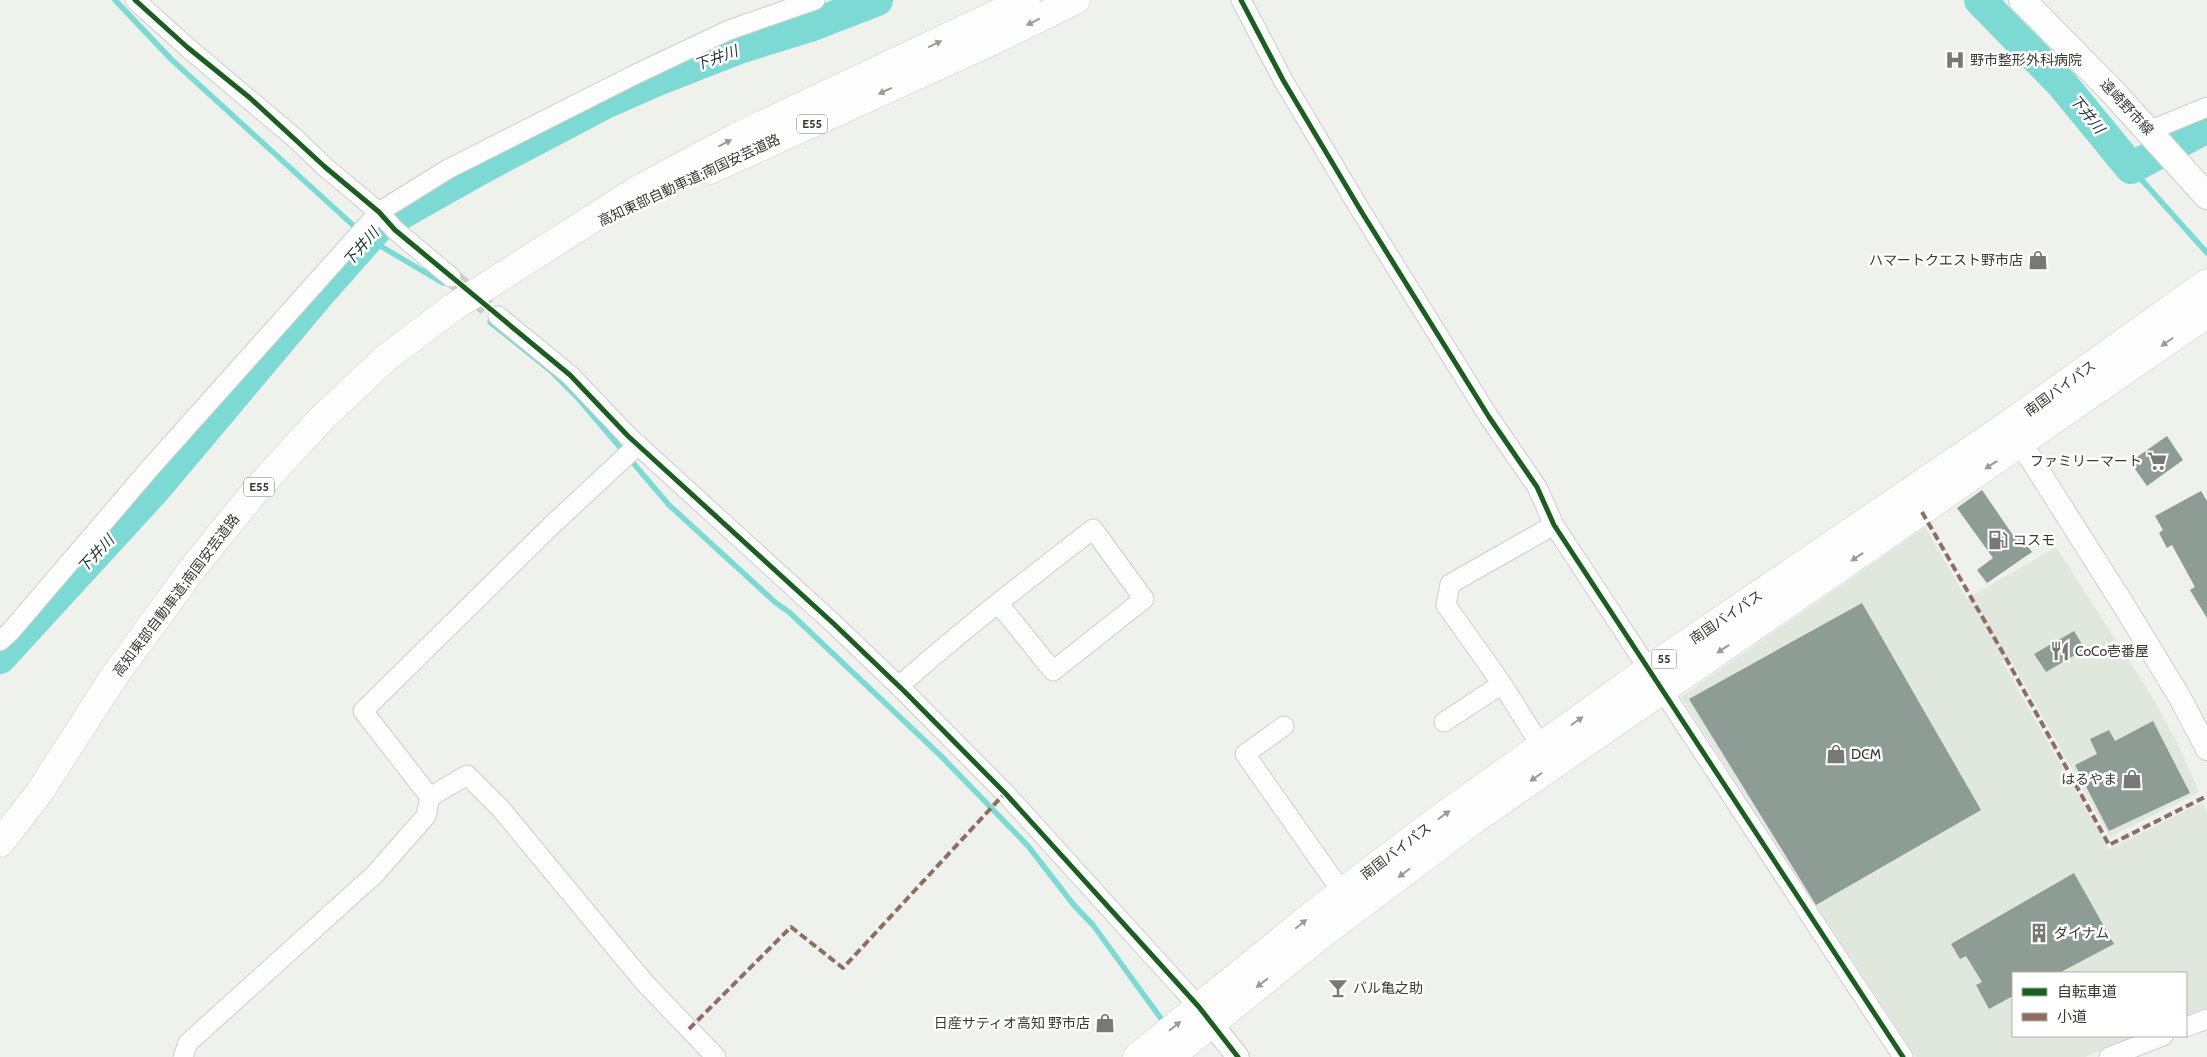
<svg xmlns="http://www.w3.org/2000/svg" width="2207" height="1057" font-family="Cabin,'Noto Sans JP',sans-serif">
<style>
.built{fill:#e0e7dc}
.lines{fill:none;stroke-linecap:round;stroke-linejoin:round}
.stream{stroke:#7dd9d4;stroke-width:5.5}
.river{stroke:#7dd9d4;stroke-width:32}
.building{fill:#8d9c94}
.minor-tunnel{stroke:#c9ccc8;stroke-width:19;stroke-dasharray:19 9;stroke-linecap:butt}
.minor-casing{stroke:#cccecb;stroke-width:21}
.tertiary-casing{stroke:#cccecb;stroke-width:24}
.secondary-casing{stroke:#cccecb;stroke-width:28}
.trunk-casing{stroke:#cccecb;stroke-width:29}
.motorway-casing{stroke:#cccecb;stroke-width:29}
.minor{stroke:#fcfdfc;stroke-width:19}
.tertiary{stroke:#fcfdfc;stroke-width:22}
.secondary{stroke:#fcfdfc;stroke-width:26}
.trunk{stroke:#fcfdfc;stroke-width:28}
.motorway{stroke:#fcfdfc;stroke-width:28}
.quiet{stroke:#8d6e63;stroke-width:4;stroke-dasharray:8 4;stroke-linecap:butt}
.cycleway-casing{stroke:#fff;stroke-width:8}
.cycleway{stroke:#1b5e20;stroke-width:5}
.oneway{fill:#9a9b99}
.labels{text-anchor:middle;stroke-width:5;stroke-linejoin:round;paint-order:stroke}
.shield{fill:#fff;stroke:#737472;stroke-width:1}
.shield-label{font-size:12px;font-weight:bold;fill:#373936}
.poi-label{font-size:14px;fill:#373936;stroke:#fff;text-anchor:start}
.street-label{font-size:14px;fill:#373936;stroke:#fff}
.water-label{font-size:15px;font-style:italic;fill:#1e3433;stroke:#fff}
</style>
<rect width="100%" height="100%" fill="#eef1ec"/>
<polygon class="built" points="1925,527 1967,599 2056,547 2151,695 2177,742 2199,792 2110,837 2009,657 2002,661 2109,849 2203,802 2207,814 2207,1008 2186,1017 2186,973 2013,973 2013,1036 2138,1036 2085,1057 1916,1057 1681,697"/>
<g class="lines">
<g class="stream">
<polyline points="115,0 172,60 367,238 443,283"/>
<polyline points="2131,168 2207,253"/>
<polyline points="490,322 551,371 577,397 669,505 776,603 789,612 941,756 1028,846 1073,904 1093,925 1165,1024"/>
</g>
<g class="river">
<polyline points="1980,0 2062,84 2131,168 2207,127"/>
<polyline points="0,658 155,489 318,295 379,226 480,169 605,103 657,80 739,48 810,26 877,0"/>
</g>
</g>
<g class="building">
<polygon points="2167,436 2183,460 2147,486 2130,462"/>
<polygon points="1982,490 2017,541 2021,538 2032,552 1987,583 1977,570 1993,558 1957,508"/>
<polygon points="2201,491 2207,501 2207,618 2190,590 2195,587 2172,545 2167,548 2159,533 2163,530 2155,516"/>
<polygon points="1862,603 1981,810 1816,905 1689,699"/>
<polygon points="2074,631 2085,649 2046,672 2034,654"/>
<polygon points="2153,721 2190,793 2109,831 2075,765 2097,754 2090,739 2109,730 2115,741"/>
<polygon points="2074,873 2114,944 2059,973 2013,973 2013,996 1989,1009 1976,985 1982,982 1966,956 1960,959 1951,944"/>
</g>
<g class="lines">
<polyline class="minor-tunnel" points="451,277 498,316"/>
<defs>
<g id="minor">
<polyline points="135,0 187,47 296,139 325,167 379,212 395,230 451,277"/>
<polyline points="1241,0 1283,80 1361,211 1489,417 1537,487 1554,525 1903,1057"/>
<polyline points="2149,131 2207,107"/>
<polyline points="498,316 570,375 628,436 834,624 905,692 1005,793 1199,1007"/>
<polyline points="0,641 10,632 150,468 379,212 448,169 636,74 729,30 815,0"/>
<path d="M899 686C961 631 1027 580 1093 529L1144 599 1053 671 998 603"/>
<polyline points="1444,722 1502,684"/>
<polyline points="1284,726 1245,754 1342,892"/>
<polyline points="1541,746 1502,684 1446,605 1450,584 1554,525"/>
<polyline points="430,797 363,711 552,525 638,445"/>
<polyline points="2186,1027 2207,1019"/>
<polyline points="183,1057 188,1043 375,874 426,816 430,797 467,775 501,809 644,982 716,1057"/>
<polyline points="2109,1057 2163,1036"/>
</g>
<g id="tertiary">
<polyline points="2012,429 2126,609 2179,696 2207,749"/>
<polyline points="1202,1012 1238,1057"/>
</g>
<polyline id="secondary" points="2022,0 2111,90 2207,196"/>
<g id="trunk">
<polyline points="1137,1057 1316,912 1440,818 1649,669 2009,424 2207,283"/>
<polyline points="1170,1057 1325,932 1474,820 2207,314"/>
</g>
<g id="motorway">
<polyline points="710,170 999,38 1076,0"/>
<polyline points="0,843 39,793 113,678 193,568 257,489 322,418 386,358 452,308 639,189 736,137 1026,0"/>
</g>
</defs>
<use href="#minor" class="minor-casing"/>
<use href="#tertiary" class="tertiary-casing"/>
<use href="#secondary" class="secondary-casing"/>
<use href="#trunk" class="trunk-casing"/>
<use href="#motorway" class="motorway-casing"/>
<use href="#minor" class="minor"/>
<use href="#tertiary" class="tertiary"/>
<use href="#secondary" class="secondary"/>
<use href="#trunk" class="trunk"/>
<use href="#motorway" class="motorway"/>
<g class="quiet">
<polyline points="1922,512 2007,660 2109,845 2207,796"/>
<polyline points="689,1029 791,927 843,968 1005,793"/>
</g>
<defs>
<g id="cycleway">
<polyline points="135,0 187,47 250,98 325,167 379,212 395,230 570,375 628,436 834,624 905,692 1005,793 1199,1007 1238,1057"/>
<polyline points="1241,0 1283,80 1361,211 1489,417 1537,487 1554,525 1903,1057"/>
</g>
</defs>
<use href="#cycleway" class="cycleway-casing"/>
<use href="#cycleway" class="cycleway"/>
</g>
<defs><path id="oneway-solid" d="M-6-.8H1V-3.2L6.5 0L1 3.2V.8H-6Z" transform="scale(1.25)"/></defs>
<g class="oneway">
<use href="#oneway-solid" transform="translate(1033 22) rotate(154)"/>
<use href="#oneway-solid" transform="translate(935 44) rotate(-26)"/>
<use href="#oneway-solid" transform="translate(885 91) rotate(155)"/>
<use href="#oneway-solid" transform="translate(725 143) rotate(-28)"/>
<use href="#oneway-solid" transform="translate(2167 342) rotate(145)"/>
<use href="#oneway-solid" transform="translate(1991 465) rotate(146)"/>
<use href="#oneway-solid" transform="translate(1857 557) rotate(146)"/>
<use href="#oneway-solid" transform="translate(1723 649) rotate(146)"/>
<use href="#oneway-solid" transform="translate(1577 721) rotate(-35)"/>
<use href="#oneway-solid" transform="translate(1536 777) rotate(145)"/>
<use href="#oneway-solid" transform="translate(1444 815) rotate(-36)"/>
<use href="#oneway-solid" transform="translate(1404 873) rotate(143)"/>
<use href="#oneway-solid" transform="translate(1301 924) rotate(-39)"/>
<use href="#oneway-solid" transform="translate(1262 983) rotate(142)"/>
<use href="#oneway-solid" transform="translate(1175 1026) rotate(-39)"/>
</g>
<defs>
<symbol id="hospital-bare" viewBox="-9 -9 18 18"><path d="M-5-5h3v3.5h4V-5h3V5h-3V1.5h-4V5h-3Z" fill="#777976" stroke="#fff" stroke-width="2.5" paint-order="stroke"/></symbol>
<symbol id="shop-bare" viewBox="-9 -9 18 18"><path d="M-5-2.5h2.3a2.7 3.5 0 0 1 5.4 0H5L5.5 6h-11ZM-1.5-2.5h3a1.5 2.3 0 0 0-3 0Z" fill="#777976" stroke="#fff" stroke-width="2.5" paint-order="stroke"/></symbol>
<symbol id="supermarket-bare" viewBox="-9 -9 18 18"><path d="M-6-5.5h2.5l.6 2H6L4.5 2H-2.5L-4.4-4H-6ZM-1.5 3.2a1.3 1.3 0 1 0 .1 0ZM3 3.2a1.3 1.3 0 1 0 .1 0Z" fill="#777976" stroke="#fff" stroke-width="2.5" paint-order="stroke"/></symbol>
<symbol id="fuel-bare" viewBox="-9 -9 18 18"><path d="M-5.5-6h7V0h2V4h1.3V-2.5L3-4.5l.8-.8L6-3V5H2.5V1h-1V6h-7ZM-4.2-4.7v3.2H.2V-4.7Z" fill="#777976" stroke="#fff" stroke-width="2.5" paint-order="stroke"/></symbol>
<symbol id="restaurant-bare" viewBox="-9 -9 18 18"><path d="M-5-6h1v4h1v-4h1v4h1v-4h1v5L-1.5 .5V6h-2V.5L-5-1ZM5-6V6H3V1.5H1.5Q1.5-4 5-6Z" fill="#777976" stroke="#fff" stroke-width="2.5" paint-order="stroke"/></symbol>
<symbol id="building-bare" viewBox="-9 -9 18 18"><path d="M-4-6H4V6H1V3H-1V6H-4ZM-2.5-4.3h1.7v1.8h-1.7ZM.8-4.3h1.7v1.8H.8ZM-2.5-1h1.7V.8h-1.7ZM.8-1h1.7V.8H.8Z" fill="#777976" stroke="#fff" stroke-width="2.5" paint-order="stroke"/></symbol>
<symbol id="bar-bare" viewBox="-9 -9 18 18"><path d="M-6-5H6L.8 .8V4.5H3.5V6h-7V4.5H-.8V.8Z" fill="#777976" stroke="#fff" stroke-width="2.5" paint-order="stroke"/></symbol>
</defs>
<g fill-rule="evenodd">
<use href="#hospital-bare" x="1941" y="46" width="28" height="28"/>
<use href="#shop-bare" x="2024" y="246" width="28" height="28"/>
<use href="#supermarket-bare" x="2143" y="447" width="28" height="28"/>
<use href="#fuel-bare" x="1984" y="526" width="28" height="28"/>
<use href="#restaurant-bare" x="2046" y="637" width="28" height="28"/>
<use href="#shop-bare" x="1822" y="740" width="28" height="28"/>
<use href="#shop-bare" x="2118" y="765" width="28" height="28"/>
<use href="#building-bare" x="2025" y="919" width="28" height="28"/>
<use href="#bar-bare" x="1324" y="974" width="28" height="28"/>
<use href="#shop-bare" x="1091" y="1009" width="28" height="28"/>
</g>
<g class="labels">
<g class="shield">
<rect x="797" y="114.5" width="30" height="19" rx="4"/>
<rect x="244" y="477.5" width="30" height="19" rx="4"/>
<rect x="1651.5" y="649.5" width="25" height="19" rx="4"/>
</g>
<g class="shield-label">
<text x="812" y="128">E55</text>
<text x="259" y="491">E55</text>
<text x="1664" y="663">55</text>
</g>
<g class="poi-label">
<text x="1970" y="65">野市整形外科病院</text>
<text x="2023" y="265" text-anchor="end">ハマートクエスト野市店</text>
<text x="2142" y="466" text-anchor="end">ファミリーマート</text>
<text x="2013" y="545">コスモ</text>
<text x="2075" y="656">CoCo壱番屋</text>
<text x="1851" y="759">DCM</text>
<text x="2117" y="784" text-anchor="end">はるやま</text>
<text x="2054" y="938">ダイナム</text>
<text x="1353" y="993">バル亀之助</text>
<text x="1090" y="1028" text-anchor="end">日産サティオ高知 野市店</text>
</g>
<g class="street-label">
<text transform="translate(2127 107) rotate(47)" y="5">遠崎野市線</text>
<text transform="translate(689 180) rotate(-25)" y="5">高知東部自動車道;南国安芸道路</text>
<text transform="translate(2060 388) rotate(-36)" y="5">南国バイパス</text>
<text transform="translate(176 595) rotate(-53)" y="5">高知東部自動車道;南国安芸道路</text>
<text transform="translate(1726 617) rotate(-34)" y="5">南国バイパス</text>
<text transform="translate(1396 851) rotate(-37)" y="5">南国バイパス</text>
</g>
<g class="water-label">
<text transform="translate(716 58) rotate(-20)" y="5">下井川</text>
<text transform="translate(2087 114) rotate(51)" y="5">下井川</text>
<text transform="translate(361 247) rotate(-49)" y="5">下井川</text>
<text transform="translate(96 554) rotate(-47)" y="5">下井川</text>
</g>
</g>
<rect x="2012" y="972" width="175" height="65" fill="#ffffff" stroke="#afb0af"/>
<rect x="2022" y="988" width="25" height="8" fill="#1b5e20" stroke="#afb0af"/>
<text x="2057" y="997" font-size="15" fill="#373936">自転車道</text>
<rect x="2022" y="1013" width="25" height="8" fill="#8d6e63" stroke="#afb0af"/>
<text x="2057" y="1022" font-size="15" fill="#373936">小道</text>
</svg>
